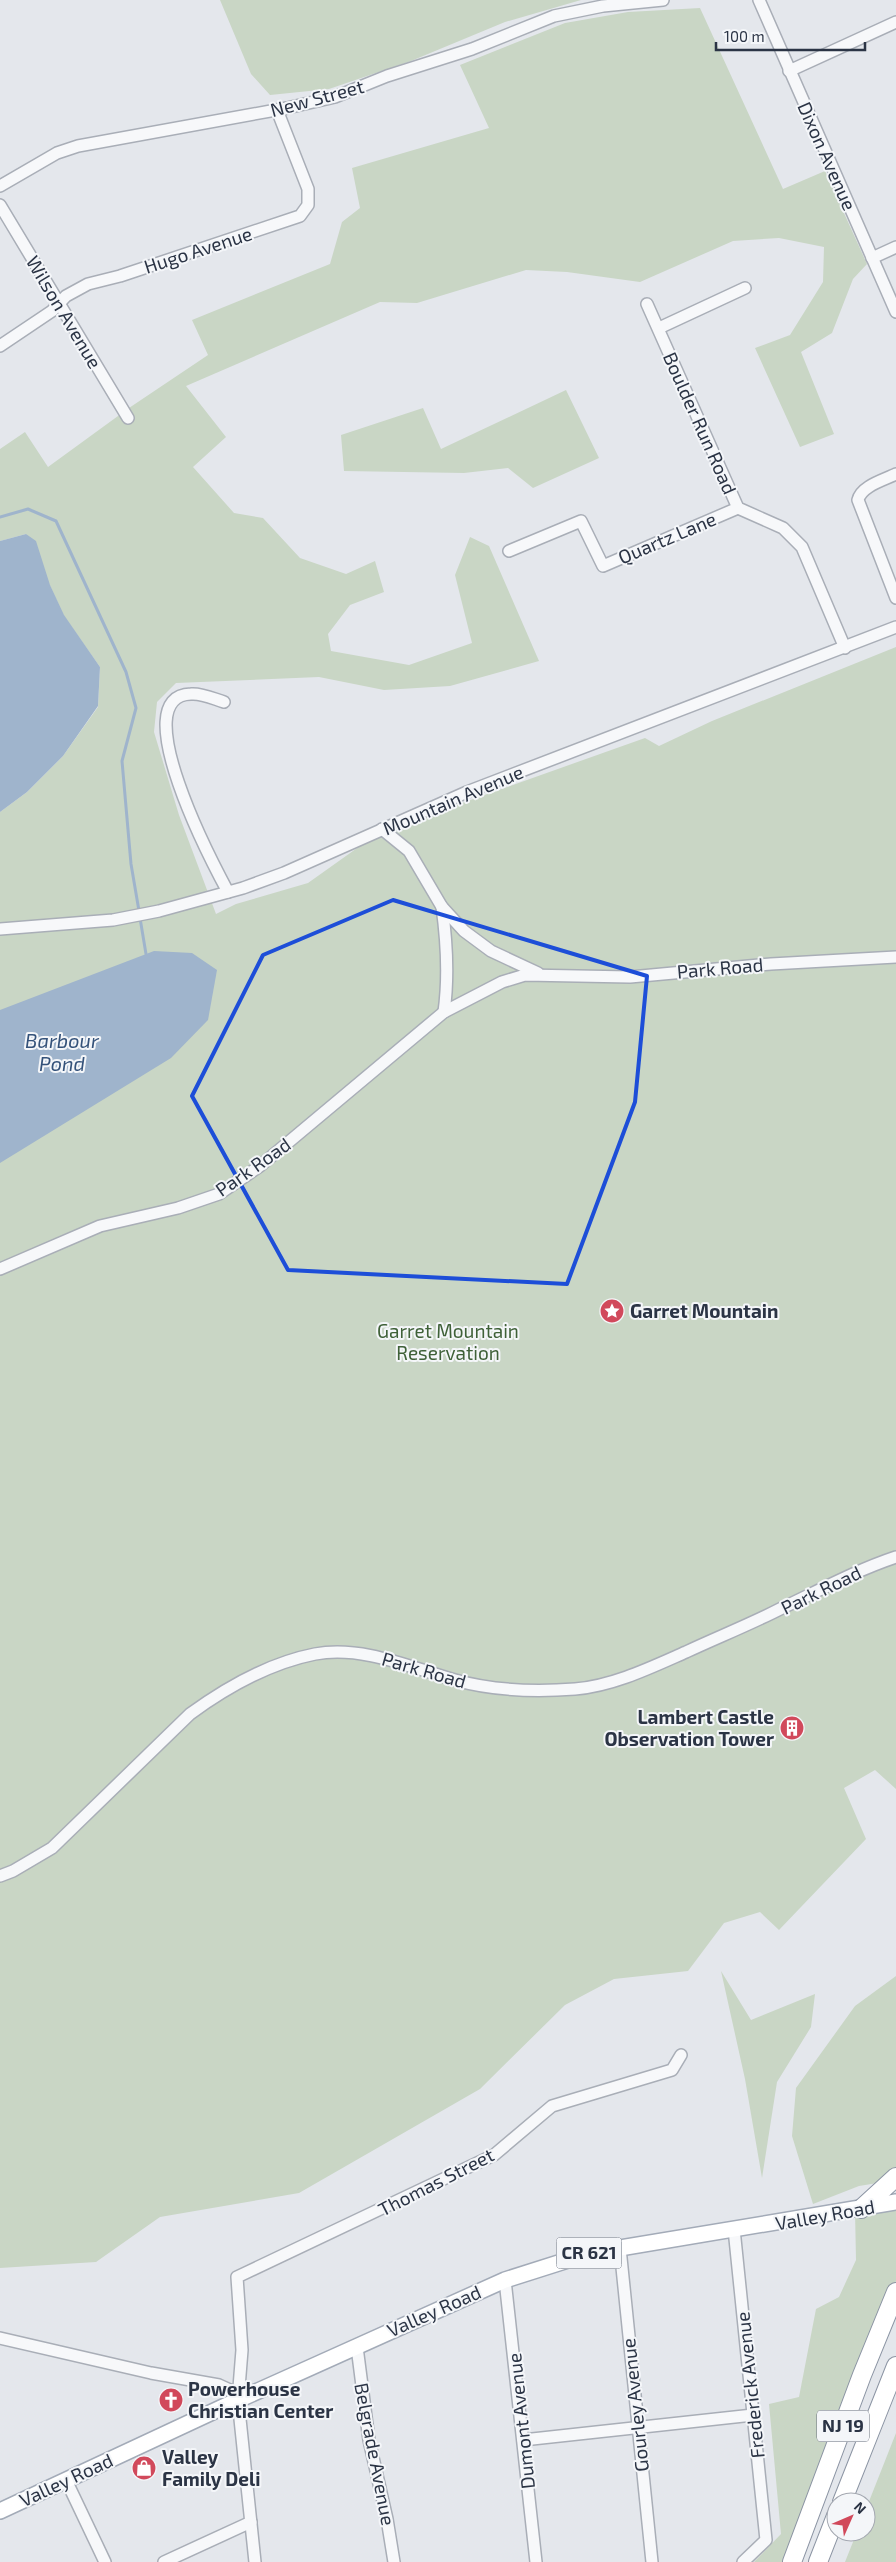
<svg xmlns="http://www.w3.org/2000/svg" width="896" height="2562" font-family="'Exo 2',sans-serif">
<style>
.green{fill:#c9d6c5}
.water{fill:#9fb4cc}
.lines{fill:none;stroke-linecap:round;stroke-linejoin:round}
.stream{stroke:#9fb4cc;stroke-width:3}
.minor-casing{stroke:#a9aeb7;stroke-width:14}
.major-casing{stroke:#a3abb8;stroke-width:18}
.highway-casing{stroke:#8b94a3;stroke-width:20}
.minor{stroke:#f7f8fa;stroke-width:11}
.major{stroke:#fff;stroke-width:15}
.highway{stroke:#fff;stroke-width:18}
.marked{fill:none;stroke:#1d4ed8;stroke-width:4;stroke-linejoin:round}
.labels{text-anchor:middle;stroke-width:4;stroke-linejoin:round;paint-order:stroke}
.shield{fill:#f4f6f9;stroke:#676e7b;stroke-width:1}
.shield-label{font-size:18px;font-weight:bold;fill:#2b3445}
.street-label{font-size:19px;fill:#2b3445;stroke:#f4f6f9}
.poi-label{font-size:19px;font-weight:bold;fill:#2b3445;stroke:#f4f6f9;text-anchor:start}
.park-label{font-size:19px;fill:#3f6138;stroke:#f4f6f9}
.water-label{font-size:20px;font-style:italic;fill:#34527a;stroke:#f4f6f9}
</style>
<rect width="100%" height="100%" fill="#e4e7ec"/>
<g class="green">
<polygon points="220,0 581,0 505,22 411,61 329,89 270,95 251,74"/>
<polygon points="700,8 783,189 825,171 867,264 853,279 832,333 801,352 834,434 800,447 755,348 790,335 823,282 824,247 779,238 733,241 640,282 567,272 526,270 417,303 380,302 186,386 226,437 193,467 234,513 263,518 300,558 346,574 375,561 384,592 350,605 328,634 331,651 409,665 472,643 455,575 470,537 489,546 539,661 450,686 384,690 319,677 176,683 157,702 154,732 179,815 216,914 236,904 308,883 360,846 420,818 645,738 659,746 712,721 896,647 896,1789 875,1770 844,1788 866,1839 779,1930 760,1912 724,1923 688,1971 614,1979 565,2005 480,2089 299,2193 160,2217 96,2262 0,2268 0,812 27,792 63,756 98,707 100,667 64,616 26,534 0,541 0,449 25,432 48,467 129,408 208,355 192,320 330,264 342,222 360,208 352,168 489,128 460,65 565,23 628,12"/>
<polygon points="566,390 599,458 533,488 508,468 464,473 344,471 341,435 423,408 441,449"/>
<polygon points="721,1971 751,2020 815,1994 811,2027 777,2082 762,2178 745,2079"/>
<polygon points="896,1976 896,2180 859,2186 813,2204 792,2136 796,2088 855,2006"/>
<polygon points="896,2203 896,2281 858,2365 782,2562 754,2562 781,2534 769,2404 799,2397 816,2309 839,2297 856,2260 855,2211"/>
<polygon points="896,2433 896,2562 845,2562 857,2532 866,2532 866,2509"/>
</g>
<g class="water">
<polygon points="26,534 36,541 50,585 64,615 100,667 98,706 63,756 27,792 0,812 0,541"/>
<polygon points="154,951 192,953 217,970 208,1020 171,1058 0,1163 0,1010"/>
</g>
<g class="lines">
<g class="stream">
<polyline points="0,517 28,509 56,521 126,672 136,708 122,761 131,864 139,911"/>
<polyline points="140,918 146,954"/>
</g>
<defs>
<g id="minor">
<polyline points="759,0 896,312"/>
<polyline points="789,71 896,22"/>
<polyline points="0,186 57,153 78,146 287,108 335,97 387,76 472,49 554,16 603,6 663,0"/>
<polyline points="0,205 128,418"/>
<polyline points="872,258 896,247"/>
<polyline points="647,304 738,508 783,528 802,547 845,648"/>
<polyline points="659,328 745,288"/>
<polyline points="0,346 52,311 66,296 88,284 120,276 300,216 308,205 308,189 277,110"/>
<path d="M896 474C884 480 861 486 858 500L896 598"/>
<polyline points="509,551 581,521 603,566 738,508"/>
<path d="M224 702C214 699 202 693 191 694 123 695 214 866 228 892"/>
<polyline points="382,829 409,851 442,907 464,931 491,951 538,973"/>
<path d="M442 907C447 943 449 976 444 1012"/>
<polyline points="0,929 113,920 159,911 243,888 284,873 467,792 896,627"/>
<polyline points="0,1269 100,1226 178,1208 219,1194 260,1166 444,1012 502,982 525,975 630,977 771,964 896,957"/>
<path d="M0 1876 13 1871 52 1848 190 1714C227 1687 269 1663 315 1654 362 1645 412 1668 455 1680 494 1691 535 1692 575 1689 613 1686 652 1667 686 1652 718 1637 751 1624 782 1608 820 1590 857 1570 896 1557"/>
<polyline points="734,2229 766,2540 743,2562"/>
<polyline points="620,2248 652,2562"/>
<polyline points="505,2280 536,2562"/>
<polyline points="0,2338 151,2373 219,2385 230,2390 238,2400"/>
<polyline points="357,2347 369,2440 387,2519 394,2562"/>
<polyline points="523,2440 753,2415"/>
<polyline points="66,2480 105,2562"/>
<polyline points="164,2562 251,2522"/>
<polyline points="255,2562 238,2400 242,2350 237,2277 494,2155 552,2106 672,2070 681,2055"/>
</g>
<polyline id="major" points="0,2511 238,2400 505,2280 590,2253 896,2202"/>
<g id="highway">
<polyline points="861,2209 896,2177"/>
<polyline points="842,2502 896,2366"/>
<polyline points="792,2562 862,2375 896,2292"/>
<polyline points="818,2562 836,2516"/>
</g>
</defs>
<use href="#minor" class="minor-casing"/>
<use href="#major" class="major-casing"/>
<use href="#highway" class="highway-casing"/>
<use href="#minor" class="minor"/>
<use href="#major" class="major"/>
<use href="#highway" class="highway"/>
</g>
<path class="marked" d="M393 900 647 976 635 1102 567 1284 288 1270 192 1096 263 955Z"/>
<defs>
<symbol id="sight-disc" viewBox="-11 -11 22 22"><circle r="9.5" fill="#d1495b" stroke="#f4f6f9"/><path d="M0-6L1.8-2.2L6-1.7L2.9 1.2L3.7 5.4L0 3.3L-3.7 5.4L-2.9 1.2L-6-1.7L-1.8-2.2Z" fill="#fff"/></symbol>
<symbol id="building-disc" viewBox="-11 -11 22 22"><circle r="9.5" fill="#d1495b" stroke="#f4f6f9"/><path d="M-4-6H4V6H1V3H-1V6H-4ZM-2.5-4.3h1.7v1.8h-1.7ZM.8-4.3h1.7v1.8H.8ZM-2.5-1h1.7V.8h-1.7ZM.8-1h1.7V.8H.8Z" fill="#fff"/></symbol>
<symbol id="church-disc" viewBox="-11 -11 22 22"><circle r="9.5" fill="#d1495b" stroke="#f4f6f9"/><path d="M-1.2-6h2.4v3.5h3.3v2.4h-3.3V6h-2.4V-.1h-3.3v-2.4h3.3Z" fill="#fff"/></symbol>
<symbol id="shop-disc" viewBox="-11 -11 22 22"><circle r="9.5" fill="#d1495b" stroke="#f4f6f9"/><path d="M-5-2.5h2.3a2.7 3.5 0 0 1 5.4 0H5L5.5 6h-11ZM-1.5-2.5h3a1.5 2.3 0 0 0-3 0Z" fill="#fff"/></symbol>
</defs>
<g fill-rule="evenodd">
<use href="#sight-disc" x="598" y="1297" width="28" height="28"/>
<use href="#building-disc" x="778" y="1714" width="28" height="28"/>
<use href="#church-disc" x="157" y="2386" width="28" height="28"/>
<use href="#shop-disc" x="130" y="2454" width="28" height="28"/>
</g>
<g class="labels">
<g class="shield">
<rect x="556.5" y="2237.5" width="65" height="31" rx="4"/>
<rect x="817" y="2410.5" width="52" height="31" rx="4"/>
</g>
<g class="shield-label">
<text x="589" y="2259">CR 621</text>
<text x="843" y="2432">NJ 19</text>
</g>
<g class="street-label">
<text transform="translate(317 98) rotate(-15)" y="7">New Street</text>
<text transform="translate(827 156) rotate(66)" y="7">Dixon Avenue</text>
<text transform="translate(198 250) rotate(-18)" y="7">Hugo Avenue</text>
<text transform="translate(64 312) rotate(59)" y="7">Wilson Avenue</text>
<text transform="translate(700 423) rotate(66)" y="7">Boulder Run Road</text>
<text transform="translate(667 538) rotate(-23)" y="7">Quartz Lane</text>
<text transform="translate(453 800) rotate(-23)" y="7">Mountain Avenue</text>
<text transform="translate(720 968) rotate(-5)" y="7">Park Road</text>
<text transform="translate(253 1167) rotate(-35)" y="7">Park Road</text>
<text transform="translate(821 1590) rotate(-26)" y="7">Park Road</text>
<text transform="translate(424 1670) rotate(16)" y="7">Park Road</text>
<text transform="translate(436 2182) rotate(-27)" y="7">Thomas Street</text>
<text transform="translate(825 2215) rotate(-10)" y="7">Valley Road</text>
<text transform="translate(434 2311) rotate(-24)" y="7">Valley Road</text>
<text transform="translate(750 2385) rotate(-96)" y="7">Frederick Avenue</text>
<text transform="translate(635 2405) rotate(-96)" y="7">Gourley Avenue</text>
<text transform="translate(521 2421) rotate(-96)" y="7">Dumont Avenue</text>
<text transform="translate(375 2454) rotate(79)" y="7">Belgrade Avenue</text>
<text transform="translate(66 2480) rotate(-25)" y="7">Valley Road</text>
</g>
<g class="poi-label">
<text x="630" y="1318">Garret Mountain</text>
<text x="774" y="1724" text-anchor="end">Lambert Castle<tspan x="774" dy="22">Observation Tower</tspan></text>
<text x="188" y="2396">Powerhouse<tspan x="188" dy="22">Christian Center</tspan></text>
<text x="162" y="2464">Valley<tspan x="162" dy="22">Family Deli</tspan></text>
</g>
<g class="park-label">
<text x="448" y="1338">Garret Mountain<tspan x="448" dy="22">Reservation</tspan></text>
</g>
<g class="water-label">
<text x="62" y="1048">Barbour<tspan x="62" dy="23">Pond</tspan></text>
</g>
</g>
<g transform="translate(851 2517) rotate(45)"><circle r="24" fill="#f4f6f9" stroke="#a4a8b1"/>
<path d="M0-4L9 19L0 12L-9 19Z" fill="#d1495b"/>
<text y="-8" font-size="14" font-weight="bold" text-anchor="middle" fill="#2b3445">N</text>
</g>
<path d="M716 42v8h149v-8" fill="none" stroke="#2b3445" stroke-width="2.5"/>
<text x="724" y="42" font-size="15" fill="#2b3445" stroke="#f4f6f9" stroke-width="4" paint-order="stroke">100 m</text>
</svg>
